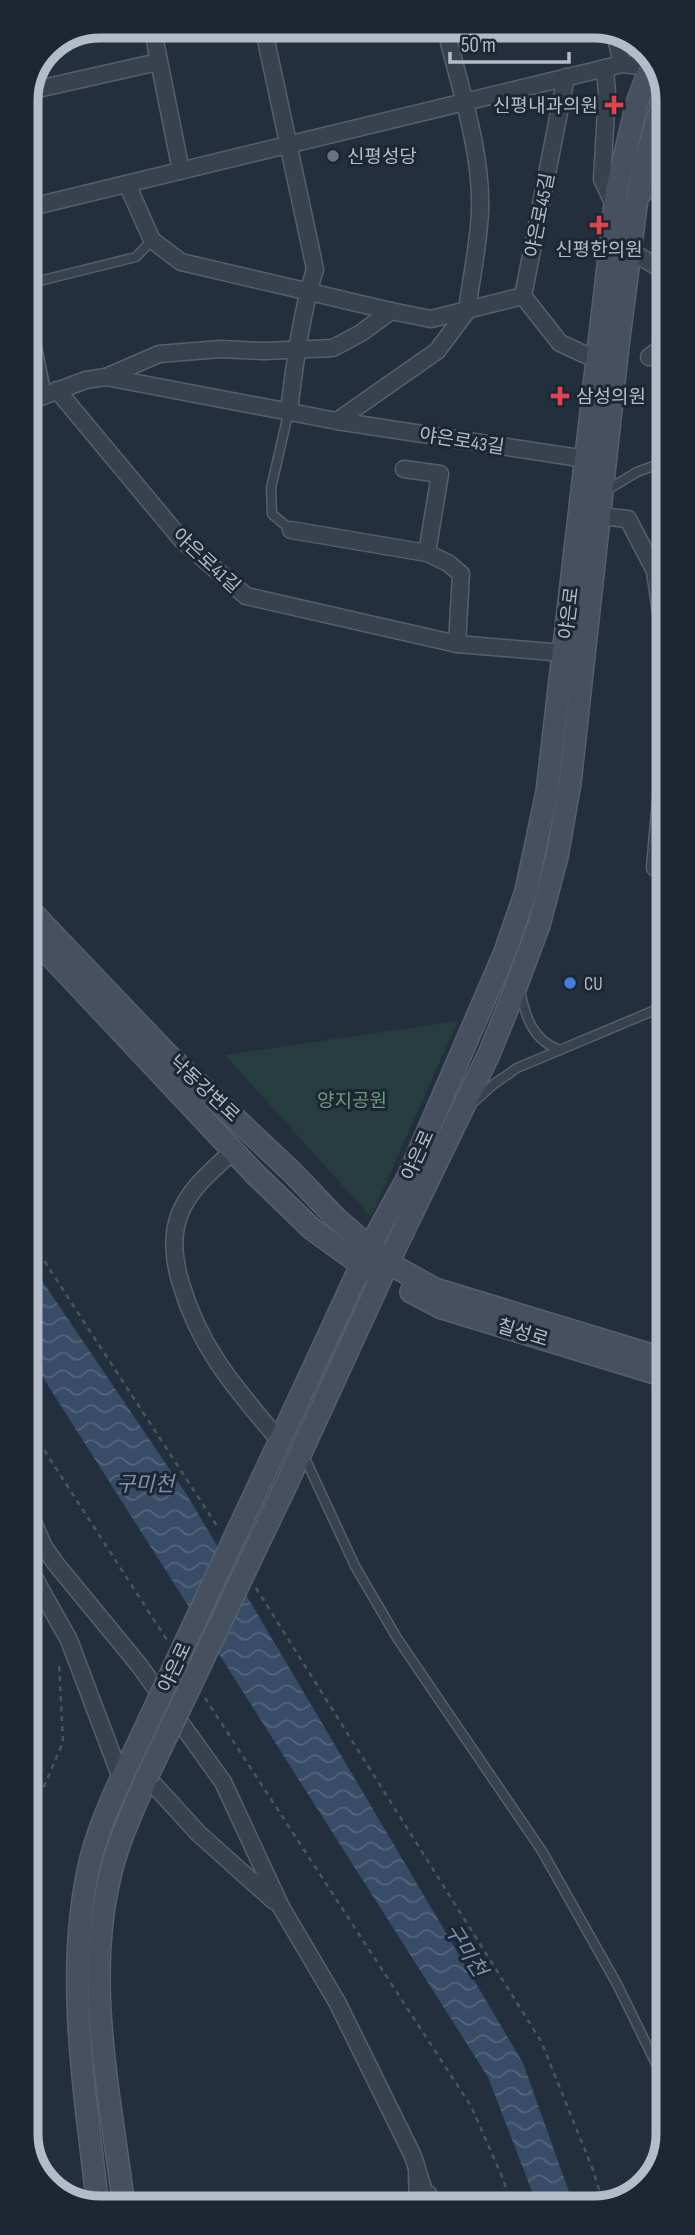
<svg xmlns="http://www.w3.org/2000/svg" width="695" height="2235" font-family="'Sofia Sans Condensed','Noto Sans KR',sans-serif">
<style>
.park{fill:#263c3f}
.water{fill:url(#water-waves)}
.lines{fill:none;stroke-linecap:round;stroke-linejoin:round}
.lane-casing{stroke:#565f6c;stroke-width:11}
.street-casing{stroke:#565f6c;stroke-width:19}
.secondary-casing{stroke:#565f6c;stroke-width:24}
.path{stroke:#44595c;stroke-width:2.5;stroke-dasharray:5 5;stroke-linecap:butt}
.lane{stroke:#38414e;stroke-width:8}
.street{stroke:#38414e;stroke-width:16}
.secondary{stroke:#465061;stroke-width:21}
.secondary-bridge-casing{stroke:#565f6c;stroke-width:24;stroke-linecap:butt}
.secondary-bridge{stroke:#465061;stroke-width:21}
.health-dot{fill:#e0444e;stroke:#1d2633;stroke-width:2.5}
.worship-dot{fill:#6b7280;stroke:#1d2633;stroke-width:2.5}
.shop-dot{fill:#3f7fe0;stroke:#1d2633;stroke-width:2.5}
.labels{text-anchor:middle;stroke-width:6;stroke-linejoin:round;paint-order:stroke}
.poi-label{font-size:19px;fill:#b4bcc9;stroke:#1d2633;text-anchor:start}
.street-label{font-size:19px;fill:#b4bcc9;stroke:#1d2633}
.park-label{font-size:19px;fill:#6b9a76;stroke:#1d2633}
.water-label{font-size:21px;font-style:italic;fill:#7c92b1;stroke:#1d2633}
.rim{fill:none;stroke:#b4bcc9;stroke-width:9}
</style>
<defs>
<pattern id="water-waves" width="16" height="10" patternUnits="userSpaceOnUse" patternTransform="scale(1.75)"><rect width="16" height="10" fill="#394c67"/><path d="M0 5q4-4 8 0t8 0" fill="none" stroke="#53647b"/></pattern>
</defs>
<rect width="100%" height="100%" fill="#242f3e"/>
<polygon class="park" points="458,1021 371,1217 225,1055"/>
<polygon class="water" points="28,1260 187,1495 523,2063 574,2206 538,2207 488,2077 28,1354"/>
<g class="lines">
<defs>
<g id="lane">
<polyline points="27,284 136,257 152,240"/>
<polyline points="289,410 271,488 272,514 291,530"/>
<polyline points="607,490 637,472 667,461"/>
<path d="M520 990C525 1016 533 1041 560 1050"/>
<polyline points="474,1102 494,1084 517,1068 667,1005"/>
<polyline points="303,1454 355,1566 397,1638 542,1851 617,1984 669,2090"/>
<polyline points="413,2173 414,2207"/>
<polyline points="431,2191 439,2207"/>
</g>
<g id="street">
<polyline points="152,26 181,171"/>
<path d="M263 26 315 269C301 315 295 362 289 410"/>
<path d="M445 26C459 86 482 149 480 210 479 244 471 278 467 311"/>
<polyline points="615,33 622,64"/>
<polyline points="266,35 302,26"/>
<polyline points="605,68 607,94 602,179 615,207"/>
<polyline points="29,91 158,62"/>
<polyline points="127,184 152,240 181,262 391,311"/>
<polyline points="27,208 622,64 650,67"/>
<polyline points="631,251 667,273"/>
<polyline points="523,296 560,343 597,360"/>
<polyline points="27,318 43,396 86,380 106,377 337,421 586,459"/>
<polyline points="649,357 667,344"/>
<polyline points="106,377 159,354 220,349 264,351 333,348 361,333 391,311 431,319 523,296 566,77"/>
<polyline points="57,390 181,539 246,596 457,644 563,653"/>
<polyline points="27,402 43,396"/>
<polyline points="337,421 437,351 467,311"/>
<polyline points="404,469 440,474 427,553"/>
<polyline points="600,516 628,519 655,571 667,655"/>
<polyline points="291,530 427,553 448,563 461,574 457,644"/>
<polyline points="655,868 667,731"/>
<path d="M233 1151C213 1170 189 1188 179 1216 171 1238 174 1261 181 1284 200 1349 236 1389 279 1440"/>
<polyline points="28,1511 44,1547 56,1564 139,1665 223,1782 281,1907 337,2002 413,2156 429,2207"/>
<polyline points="28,1567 69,1640 121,1778"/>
<polyline points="147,1777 198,1833 274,1901"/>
</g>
<g id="secondary">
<polyline points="643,191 649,180 666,158"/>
<polyline points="27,907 168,1055 292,1172 337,1219 388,1263 435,1289 668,1360"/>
<polyline points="27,931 255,1174 312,1229 370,1271"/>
<polyline points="411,1292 442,1308 668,1377"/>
<polyline points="275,1451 370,1246 408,1177 505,952 526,891 547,792 617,188 637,103 653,60"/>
<polyline points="288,1481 388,1263 489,1054 511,1000 539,925 557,857 570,783 618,346 636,206 645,161 666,92"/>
<path d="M124 2208C111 2098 83 1982 111 1872 119 1839 134 1808 147 1777"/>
<path d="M98 2209C86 2094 63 1972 91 1858 101 1820 118 1785 135 1750"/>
</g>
</defs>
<use href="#lane" class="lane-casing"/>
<use href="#street" class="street-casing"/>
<use href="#secondary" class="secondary-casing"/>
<g class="path">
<polyline points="28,1236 219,1529"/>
<polyline points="28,1425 167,1640"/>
<polyline points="256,1588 541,2041 593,2170 604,2206"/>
<polyline points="205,1698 471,2106 503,2179 512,2207"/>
<polyline points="28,1824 63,1742 59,1662"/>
</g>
<use href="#lane" class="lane"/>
<use href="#street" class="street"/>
<use href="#secondary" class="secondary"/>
<defs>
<g id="secondary-bridge">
<polyline points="135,1750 275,1451"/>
<polyline points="147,1777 288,1481"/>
</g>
</defs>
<use href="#secondary-bridge" class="secondary-bridge-casing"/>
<use href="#secondary-bridge" class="secondary-bridge"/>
</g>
<g class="health-dot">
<path d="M610.5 94.5h7v7h7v7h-7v7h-7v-7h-7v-7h7z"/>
<path d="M595.5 214.5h7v7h7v7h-7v7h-7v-7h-7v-7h7z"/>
<path d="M556.5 385.5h7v7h7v7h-7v7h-7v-7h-7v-7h7z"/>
</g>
<circle class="worship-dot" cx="333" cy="156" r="7"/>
<circle class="shop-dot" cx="570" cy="983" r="7"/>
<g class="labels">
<g class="poi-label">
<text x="598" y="112" text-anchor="end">신평내과의원</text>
<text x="347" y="163">신평성당</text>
<text x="599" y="256" text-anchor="middle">신평한의원</text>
<text x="576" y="403">삼성의원</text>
<text x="584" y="990">CU</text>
</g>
<g class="street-label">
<text transform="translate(539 215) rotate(-79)" y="7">야은로45길</text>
<text transform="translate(462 440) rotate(9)" y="7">야은로43길</text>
<text transform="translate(207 560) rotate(43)" y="7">야은로41길</text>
<text transform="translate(568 613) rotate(-83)" y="7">야은로</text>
<text transform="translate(205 1088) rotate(43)" y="7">낙동강변로</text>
<text transform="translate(417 1155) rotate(-66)" y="7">야은로</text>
<text transform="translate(523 1332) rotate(17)" y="7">칠성로</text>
<text transform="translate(174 1667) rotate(-65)" y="7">야은로</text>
</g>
<g class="park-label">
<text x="352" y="1107">양지공원</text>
</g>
<g class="water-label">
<text x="145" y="1491">구미천</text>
<text transform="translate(466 1950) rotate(57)" y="7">구미천</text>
</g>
</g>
<path d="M0 0H695V2235H0ZM100 38H594A62 62 0 0 1 656 100V2134A62 62 0 0 1 594 2196H100A62 62 0 0 1 38 2134V100A62 62 0 0 1 100 38Z" fill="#1d2633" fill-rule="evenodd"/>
<path class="rim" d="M100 38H594A62 62 0 0 1 656 100V2134A62 62 0 0 1 594 2196H100A62 62 0 0 1 38 2134V100A62 62 0 0 1 100 38Z"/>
<path d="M450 52v10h119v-10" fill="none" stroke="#b4bcc9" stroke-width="3.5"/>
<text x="461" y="52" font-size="21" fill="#b4bcc9" stroke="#1d2633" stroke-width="5" paint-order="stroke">50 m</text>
</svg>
